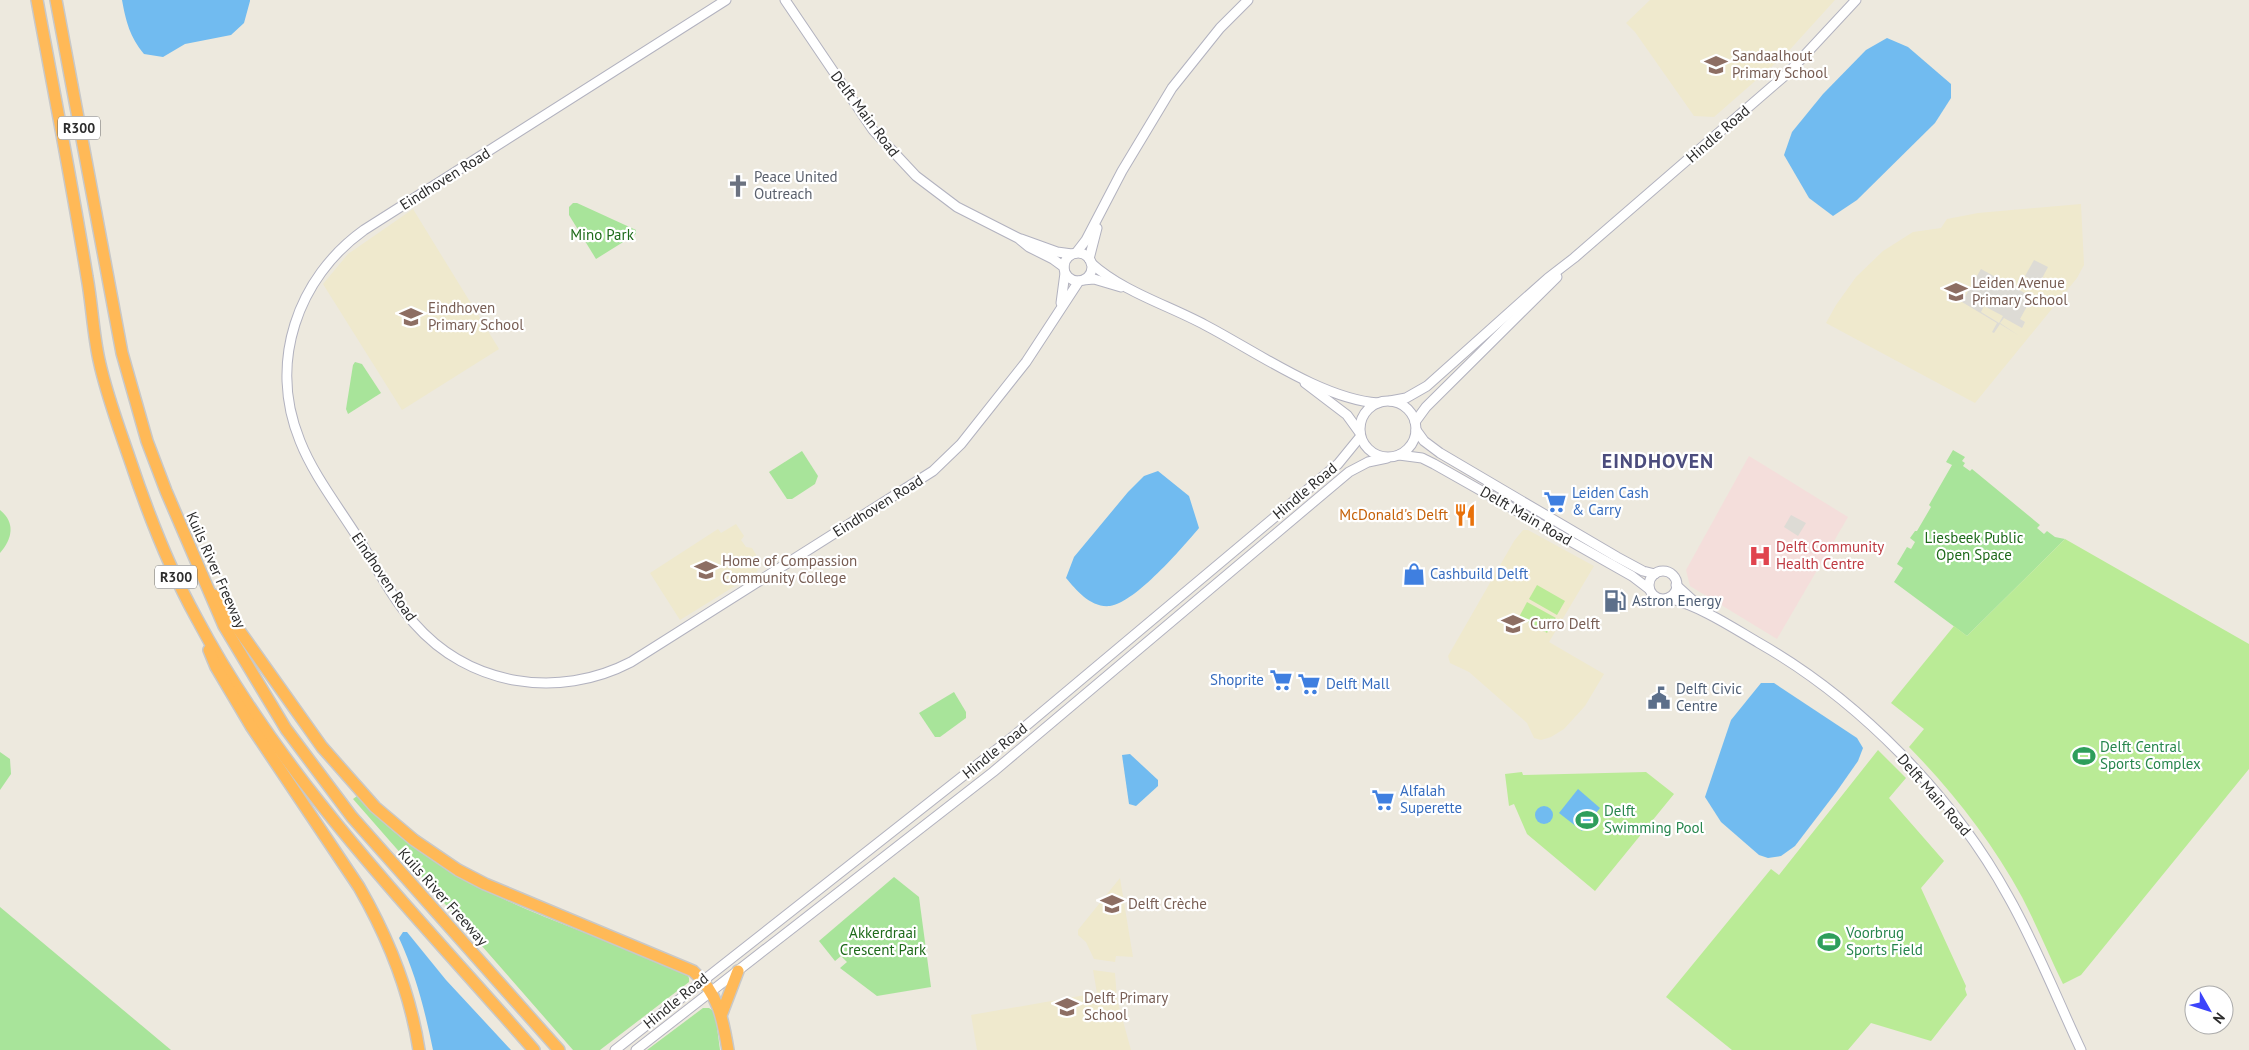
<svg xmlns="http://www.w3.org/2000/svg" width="2249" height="1050" font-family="'PT Sans',sans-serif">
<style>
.education{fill:#efe9cd}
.medical{fill:#f4dedb}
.green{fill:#a8e49a}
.pitch{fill:#baeb96}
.plaza{fill:#dddbd5;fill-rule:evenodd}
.water{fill:#71bbf0}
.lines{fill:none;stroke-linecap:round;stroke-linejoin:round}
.secondary-casing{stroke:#b2b2bf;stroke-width:11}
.highway-casing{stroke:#c8c8c8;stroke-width:14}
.secondary{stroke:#fff;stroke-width:9}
.highway{stroke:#ffb957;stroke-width:11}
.labels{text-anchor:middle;stroke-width:4.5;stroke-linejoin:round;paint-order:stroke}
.shield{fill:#fff;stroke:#6b6b6b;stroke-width:1}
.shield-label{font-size:14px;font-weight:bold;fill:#2c2c2c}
.education-label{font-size:15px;fill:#785e54;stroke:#fff;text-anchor:start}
.street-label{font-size:15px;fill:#2c2c2c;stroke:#fff}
.worship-label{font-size:15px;fill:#5b616d;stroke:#fff;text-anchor:start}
.park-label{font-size:15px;fill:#1e6a1a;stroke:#fff}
.shop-label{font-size:15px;fill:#366cbe;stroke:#fff;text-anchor:start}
.food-label{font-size:15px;fill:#c56008;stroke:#fff;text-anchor:end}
.health-label{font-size:15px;fill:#be3a42;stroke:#fff;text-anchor:start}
.service-label{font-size:15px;fill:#4e5e75;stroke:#fff;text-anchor:start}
.leisure-label{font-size:15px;fill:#27864d;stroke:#fff;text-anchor:start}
.district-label{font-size:20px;font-weight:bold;letter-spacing:1px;fill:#4b4c7d;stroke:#fff}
</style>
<rect width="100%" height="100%" fill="#ede9de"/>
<g class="education">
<polygon points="1650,0 1835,0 1785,55 1714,117 1694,116 1635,32 1626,23"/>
<polygon points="2081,204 2084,265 2077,278 1975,403 1826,323 1836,305 1856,277 1883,251 1913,232 1941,228 1947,219 1978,213"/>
<polygon points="413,209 499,349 402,410 323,284 348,254"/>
<polygon points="736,524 744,536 741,540 746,547 752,548 761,563 756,573 680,620 650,573 718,529 721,533"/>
<polygon points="1523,530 1528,530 1594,566 1549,642 1604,674 1585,706 1564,729 1551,737 1541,740 1534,738 1527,723 1469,672 1450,663 1448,656 1514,541"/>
<polygon points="1120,878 1133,957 1116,956 1115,962 1094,959 1086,942 1078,935 1078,930"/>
<polygon points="1093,970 1115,973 1117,999 1131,1050 977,1050 971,1015 1097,993"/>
</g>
<polygon class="medical" points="1749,456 1848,517 1777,639 1690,586 1686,570"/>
<g class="green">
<polygon points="573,203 577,203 636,230 636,234 596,259 569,215 569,207"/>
<polygon points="355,362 362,364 381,393 348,414 346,409 353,365"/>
<polygon points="1953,450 1965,457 1962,461 1965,463 1963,466 1970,471 1972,469 2040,525 2037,528 2044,534 2047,531 2055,537 2065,539 1967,636 1894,582 1903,568 1897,564 1907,547 1911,549 1915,542 1910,538 1915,531 1917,531 1931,507 1929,505 1952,465 1946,462"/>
<polygon points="802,451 818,476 815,484 792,499 787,499 769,472"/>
<path d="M0 510C16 523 12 539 0 553Z"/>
<polygon points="954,692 966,712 966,718 940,737 935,737 919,713"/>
<polygon points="0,752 10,759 11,774 0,790"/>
<path d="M357 796C418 864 499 900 583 932 618 944 652 959 686 973L689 978V982L600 1050H573L353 799Z"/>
<polygon points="894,877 919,897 931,987 877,996 840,968 847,962 841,956 835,961 819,941"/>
<polygon points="0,907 171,1050 0,1050"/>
<polygon points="703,1008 709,1008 715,1012 720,1050 647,1050"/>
</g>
<g class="pitch">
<path d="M2065 539 2249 644V769L2081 975 2063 984C2049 955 2037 926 2022 897 1992 842 1953 792 1909 747L1924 729 1891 703 1954 626 1967 636Z"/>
<polygon points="1537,585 1565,601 1557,615 1529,599"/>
<polygon points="1527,602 1556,618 1547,633 1519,617"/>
<polygon points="1878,750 1906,778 1889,798 1944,861 1921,888 1966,986 1965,989 1967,995 1931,1041 1871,1023 1848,1050 1732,1050 1666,997 1771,869 1779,875"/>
<polygon points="1522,772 1523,775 1646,772 1674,794 1595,891 1527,834 1514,804 1509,806 1505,774"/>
</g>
<g class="plaza">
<polygon points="2034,260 2048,267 2039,284 2025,276"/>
<path d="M1981 269 2032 297 2020 319 2025 322 2022 328 2004 318 2000 323 2018 335 2000 324 1994 333 1992 332 1997 323 1962 302ZM1984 306 2003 316 1999 323 1981 312Z"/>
<polygon points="1791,515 1806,523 1798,536 1784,527"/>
</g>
<g class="water">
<path d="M122 0H250V1L244 23 231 35 185 44 163 57 144 54C130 37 126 22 122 0Z"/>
<polygon points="1887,38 1908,47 1951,84 1951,98 1935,123 1857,200 1833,216 1809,198 1784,155 1792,132 1823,94 1866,50"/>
<path d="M1158 471 1189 496 1199 528C1183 547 1135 603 1110 606 1091 608 1077 591 1066 578L1074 557 1128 492 1144 476Z"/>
<polygon points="1761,683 1774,683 1857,738 1863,748 1858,761 1837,791 1795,846 1781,856 1768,858 1759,855 1721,822 1705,797 1731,720"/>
<polygon points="1130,754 1158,780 1158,786 1136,806 1129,804 1122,755"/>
<polygon points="1578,789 1600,808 1582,831 1559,813"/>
<circle cx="1544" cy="815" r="9"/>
<path d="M403 932H407L446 980 511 1050H433C425 1011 416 975 399 938Z"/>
</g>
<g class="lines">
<defs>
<g id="secondary">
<path d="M726 0 364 230C297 278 268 363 300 441 313 474 337 505 356 535 375 564 391 597 414 623 469 686 558 700 631 662L933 471 961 444 1026 362 1079 281"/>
<polyline points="785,0 873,130 916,176 957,207 1018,238 1029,247 1053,259 1064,267"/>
<polyline points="1021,239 1057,252 1072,254"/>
<polyline points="1076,253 1086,240 1122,171 1172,88 1220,28 1248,0"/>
<circle cx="1078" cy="267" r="14"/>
<polyline points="1089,259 1097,228"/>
<path d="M1091 263C1123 292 1168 305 1205 325 1255 351 1322 399 1378 403"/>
<polyline points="1083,280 1094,279 1121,287"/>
<polyline points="1061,303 1065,273"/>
<polyline points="1305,383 1347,415 1360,433"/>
<circle cx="1388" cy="429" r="28"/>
<polyline points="1390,401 1406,398 1427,386 1548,278 1574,258 1789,72 1856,0"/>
<polyline points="1415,422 1426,407 1557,277"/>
<polyline points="1416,430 1424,441 1440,453 1617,557 1643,571 1655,574"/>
<polyline points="1399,455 1422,458 1434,464 1632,576 1649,589"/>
<circle cx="1663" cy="585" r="14"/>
<polyline points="1676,585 1698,605"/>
<path d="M1668 598C1702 607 1730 626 1759 643 1859 700 1953 796 2008 896 2036 945 2057 999 2081 1050"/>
<polyline points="615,1050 1015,735 1338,464 1360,437"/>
<polyline points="636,1050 993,772 1349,472 1368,462 1387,458"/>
</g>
<g id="highway">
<path d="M37 0C54 92 72 184 87 277 92 304 93 333 99 360 106 393 118 425 129 457 147 511 168 566 196 617 282 780 414 912 534 1050"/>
<polyline points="56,0 122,353 147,441 166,491 224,626 286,729 352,817 559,1050"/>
<path d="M214 595 322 747 375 807 414 840 458 870 485 884 693 971C718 993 723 1019 728 1050"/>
<path d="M209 650 216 667 251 726 359 887C389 939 410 991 419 1050"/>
<polyline points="722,1013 738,971"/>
</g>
</defs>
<use href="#secondary" class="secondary-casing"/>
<use href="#highway" class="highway-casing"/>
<use href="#secondary" class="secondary"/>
<use href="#highway" class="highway"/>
</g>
<defs>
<symbol id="school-bare" viewBox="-9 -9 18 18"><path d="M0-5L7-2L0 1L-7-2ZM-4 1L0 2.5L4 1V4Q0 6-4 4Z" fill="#8d6e63" stroke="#fff" stroke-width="2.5" paint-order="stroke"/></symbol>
<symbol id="church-bare" viewBox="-9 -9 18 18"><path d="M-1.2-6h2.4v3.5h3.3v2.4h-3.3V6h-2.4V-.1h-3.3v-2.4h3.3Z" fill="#6b7280" stroke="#fff" stroke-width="2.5" paint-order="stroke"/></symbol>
<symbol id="supermarket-bare" viewBox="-9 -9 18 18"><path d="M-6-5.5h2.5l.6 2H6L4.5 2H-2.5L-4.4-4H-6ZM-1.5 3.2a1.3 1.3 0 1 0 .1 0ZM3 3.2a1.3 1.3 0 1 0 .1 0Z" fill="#3f7fe0" stroke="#fff" stroke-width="2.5" paint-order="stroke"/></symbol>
<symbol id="restaurant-bare" viewBox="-9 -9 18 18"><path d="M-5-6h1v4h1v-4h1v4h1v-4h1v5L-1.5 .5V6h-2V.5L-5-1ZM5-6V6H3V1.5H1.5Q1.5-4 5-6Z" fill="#e8710a" stroke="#fff" stroke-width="2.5" paint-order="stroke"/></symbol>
<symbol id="hospital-bare" viewBox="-9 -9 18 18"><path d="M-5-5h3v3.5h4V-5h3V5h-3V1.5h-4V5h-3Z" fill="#e0444e" stroke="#fff" stroke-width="2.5" paint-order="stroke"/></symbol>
<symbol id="university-bare" viewBox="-9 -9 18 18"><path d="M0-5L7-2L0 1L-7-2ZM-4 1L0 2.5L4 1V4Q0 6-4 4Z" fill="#8d6e63" stroke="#fff" stroke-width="2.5" paint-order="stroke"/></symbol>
<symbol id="shop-bare" viewBox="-9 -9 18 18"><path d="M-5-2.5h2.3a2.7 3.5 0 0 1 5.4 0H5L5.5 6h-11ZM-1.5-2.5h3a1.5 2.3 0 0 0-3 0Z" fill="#3f7fe0" stroke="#fff" stroke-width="2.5" paint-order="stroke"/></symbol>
<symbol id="fuel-bare" viewBox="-9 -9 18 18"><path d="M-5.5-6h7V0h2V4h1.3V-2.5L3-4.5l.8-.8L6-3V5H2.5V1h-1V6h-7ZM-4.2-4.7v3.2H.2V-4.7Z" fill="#5c6f8a" stroke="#fff" stroke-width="2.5" paint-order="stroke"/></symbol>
<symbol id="civic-bare" viewBox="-9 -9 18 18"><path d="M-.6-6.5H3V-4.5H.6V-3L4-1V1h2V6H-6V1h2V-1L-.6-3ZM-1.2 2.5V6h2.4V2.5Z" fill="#5c6f8a" stroke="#fff" stroke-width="2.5" paint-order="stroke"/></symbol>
<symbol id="stadium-bare" viewBox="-9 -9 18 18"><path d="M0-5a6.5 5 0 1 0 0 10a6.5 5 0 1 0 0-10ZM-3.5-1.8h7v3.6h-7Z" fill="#2e9e5b" stroke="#fff" stroke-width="2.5" paint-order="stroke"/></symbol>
</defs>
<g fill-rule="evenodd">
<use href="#school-bare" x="1700" y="49" width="32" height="32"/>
<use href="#church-bare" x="722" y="170" width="32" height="32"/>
<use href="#school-bare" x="1940" y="276" width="32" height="32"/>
<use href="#school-bare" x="395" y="301" width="32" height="32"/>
<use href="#supermarket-bare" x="1539" y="486" width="32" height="32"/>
<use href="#restaurant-bare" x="1449" y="499" width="32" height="32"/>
<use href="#hospital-bare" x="1744" y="540" width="32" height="32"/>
<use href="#university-bare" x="690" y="554" width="32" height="32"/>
<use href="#shop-bare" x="1398" y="558" width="32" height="32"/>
<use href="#fuel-bare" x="1599" y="585" width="32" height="32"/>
<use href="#school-bare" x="1497" y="608" width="32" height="32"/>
<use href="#supermarket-bare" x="1265" y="664" width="32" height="32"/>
<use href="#supermarket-bare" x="1293" y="668" width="32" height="32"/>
<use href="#civic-bare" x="1643" y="682" width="32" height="32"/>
<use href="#stadium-bare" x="2068" y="740" width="32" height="32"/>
<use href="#supermarket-bare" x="1367" y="784" width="32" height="32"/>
<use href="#stadium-bare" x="1571" y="804" width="32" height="32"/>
<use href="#school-bare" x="1096" y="888" width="32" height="32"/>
<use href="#stadium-bare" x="1813" y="926" width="32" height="32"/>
<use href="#school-bare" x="1051" y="991" width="32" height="32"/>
</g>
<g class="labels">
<g class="shield">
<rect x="58" y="116.5" width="42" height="23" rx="4"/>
<rect x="155" y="565.5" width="42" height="23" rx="4"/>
</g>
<g class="shield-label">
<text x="79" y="133">R300</text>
<text x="176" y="582">R300</text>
</g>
<g class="education-label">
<text x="1732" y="61">Sandaalhout<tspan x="1732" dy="17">Primary School</tspan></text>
<text x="1972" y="288">Leiden Avenue<tspan x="1972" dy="17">Primary School</tspan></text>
<text x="428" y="313">Eindhoven<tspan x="428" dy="17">Primary School</tspan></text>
<text x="722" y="566">Home of Compassion<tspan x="722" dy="17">Community College</tspan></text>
<text x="1530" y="629">Curro Delft</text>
<text x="1128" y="909">Delft Crèche</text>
<text x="1084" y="1003">Delft Primary<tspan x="1084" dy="17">School</tspan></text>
</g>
<g class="street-label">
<text transform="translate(865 114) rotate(53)" y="5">Delft Main Road</text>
<text transform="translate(1718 134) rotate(-41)" y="5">Hindle Road</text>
<text transform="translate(445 179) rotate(-32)" y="5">Eindhoven Road</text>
<text transform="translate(1305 491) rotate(-40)" y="5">Hindle Road</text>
<text transform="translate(878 506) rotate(-32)" y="5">Eindhoven Road</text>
<text transform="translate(1526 516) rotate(30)" y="5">Delft Main Road</text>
<text transform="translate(216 570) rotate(66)" y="5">Kuils River Freeway</text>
<text transform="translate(384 577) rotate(56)" y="5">Eindhoven Road</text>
<text transform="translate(995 751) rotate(-39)" y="5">Hindle Road</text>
<text transform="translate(1934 795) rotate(49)" y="5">Delft Main Road</text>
<text transform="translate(443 897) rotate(48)" y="5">Kuils River Freeway</text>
<text transform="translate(676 1001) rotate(-39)" y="5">Hindle Road</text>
</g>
<g class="worship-label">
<text x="754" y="182">Peace United<tspan x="754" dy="17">Outreach</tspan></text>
</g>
<g class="park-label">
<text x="602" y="240">Mino Park</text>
<text x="1974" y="543">Liesbeek Public<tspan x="1974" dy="17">Open Space</tspan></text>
<text x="883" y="938">Akkerdraai<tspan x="883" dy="17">Crescent Park</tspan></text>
</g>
<g class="shop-label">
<text x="1572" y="498">Leiden Cash<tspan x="1572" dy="17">&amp; Carry</tspan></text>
<text x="1430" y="579">Cashbuild Delft</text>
<text x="1264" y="685" text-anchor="end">Shoprite</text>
<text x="1326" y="689">Delft Mall</text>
<text x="1400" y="796">Alfalah<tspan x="1400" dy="17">Superette</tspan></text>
</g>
<g class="food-label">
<text x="1448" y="520">McDonald's Delft</text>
</g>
<g class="health-label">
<text x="1776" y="552">Delft Community<tspan x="1776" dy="17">Health Centre</tspan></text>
</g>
<g class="service-label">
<text x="1632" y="606">Astron Energy</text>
<text x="1676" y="694">Delft Civic<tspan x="1676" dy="17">Centre</tspan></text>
</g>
<g class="leisure-label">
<text x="2100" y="752">Delft Central<tspan x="2100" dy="17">Sports Complex</tspan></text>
<text x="1604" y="816">Delft<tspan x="1604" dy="17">Swimming Pool</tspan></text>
<text x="1846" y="938">Voorbrug<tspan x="1846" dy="17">Sports Field</tspan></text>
</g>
<g class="district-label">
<text x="1658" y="468">EINDHOVEN</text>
</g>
</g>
<g transform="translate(2209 1010) rotate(129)"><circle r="24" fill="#ffffff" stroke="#ababab"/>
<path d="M0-4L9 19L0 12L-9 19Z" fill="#3d44fb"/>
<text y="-8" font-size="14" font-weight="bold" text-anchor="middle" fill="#2c2c2c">N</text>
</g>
</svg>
